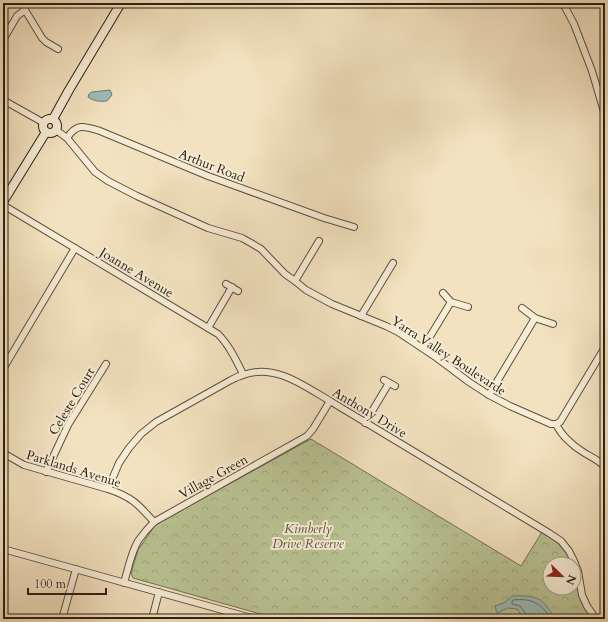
<svg xmlns="http://www.w3.org/2000/svg" width="608" height="622" font-family="Cardo,serif">
<style>
.forest{fill:url(#forest-crowns);stroke:#727252}
.water{fill:#9cbdb8;stroke:#6f7e76}
.lines{fill:none;stroke-linecap:round;stroke-linejoin:round}
.shore{stroke:#646e65;stroke-width:1}
.street-casing{stroke:#5d503e;stroke-width:8}
.secondary-casing{stroke:#2b2012;stroke-width:10}
.street{stroke:#f7ecd6;stroke-width:6}
.secondary{stroke:#f7ecd6;stroke-width:8}
.labels{text-anchor:middle;stroke-width:4;stroke-linejoin:round;paint-order:stroke}
.street-label{font-size:13px;fill:#2b2012;stroke:#f7ecd6}
.park-label{font-size:13px;font-style:italic;fill:#565139;stroke:#f7ecd6}
</style>
<defs>
<pattern id="forest-crowns" width="20" height="18" patternUnits="userSpaceOnUse"><rect width="20" height="18" fill="#b9c393"/><path d="M2 6a3 3 0 1 1 6 0M12 15a3 3 0 1 1 6 0" fill="none" stroke="#9fa77e"/></pattern>
</defs>
<rect width="100%" height="100%" fill="#f3e2c0"/>
<filter id="stains"><feTurbulence type="fractalNoise" baseFrequency=".005" numOctaves="4"/><feColorMatrix values="0 0 0 0 .2 0 0 0 0 .09 0 0 0 0 .02 0 0 0 .5 -.17"/></filter>
<radialGradient id="worn" r=".72"><stop offset=".6" stop-color="#630" stop-opacity="0"/><stop offset="1" stop-color="#630" stop-opacity=".3"/></radialGradient>
<polygon class="forest" points="311,439 521,566 542,532 558,543 567,553 572,564 550,564 550,588 574,588 574,569 580,595 593,619 278,619 133,578 131,573 138,550 156,524"/>
<g class="water">
<path d="M110 90 111 92 112 95 107 101C100 102 93 101 88 97L89 94 92 92Z"/>
<path d="M512 596C536 595 543 597 555 619H523L522 616 517 609 508 608 497 613 495 606 504 603Z"/>
</g>
<g class="lines">
<path class="shore" d="M527 619 526 614 520 606 512 604V602L513 600C532 598 541 603 551 619"/>
<defs>
<g id="street">
<polyline points="23,3 25,10 42,38 46,42 58,49"/>
<polyline points="562,3 565,7 574,24 592,71 605,115"/>
<polyline points="3,40 17,16 25,10"/>
<polyline points="3,100 44,123"/>
<path d="M56 130 67 138 95 172 108 181 137 196 208 228 242 238 251 243 261 249 285 274 295 281 306 290 332 304 386 326 398 332 437 358 469 382 489 395 510 406 551 424H556C561 435 573 446 583 452 591 457 599 460 605 467"/>
<path d="M67 138C77 123 84 126 100 131L208 176 324 218 354 227"/>
<path d="M3 205 218 334C229 345 236 360 243 374"/>
<polyline points="295,281 319,241"/>
<polyline points="226,284 238,291"/>
<polyline points="443,293 451,302 468,307"/>
<polyline points="522,308 535,318 553,324"/>
<polyline points="361,316 364,311 393,263"/>
<polyline points="208,328 232,287"/>
<polyline points="423,348 451,302"/>
<polyline points="3,369 75,248"/>
<polyline points="384,380 395,386"/>
<polyline points="489,395 535,318"/>
<polyline points="365,423 389,383"/>
<polyline points="556,424 560,422 605,347"/>
<path d="M3 453 24 465 108 489C132 497 138 504 154 522"/>
<polyline points="46,472 68,425 106,364"/>
<path d="M108 489 119 463 129 448 141 434 156 422 231 380C235 378 239 376 243 375 275 363 304 386 330 401L549 533 561 541 569 551 574 561 578 571 582 595 587 606 596 619"/>
<polyline points="3,549 255,619"/>
<path d="M124 583C128 569 131 553 138 541 143 534 148 528 154 522L307 436 313 429 330 401"/>
<polyline points="62,619 76,569"/>
<polyline points="152,619 159,592"/>
</g>
<g id="secondary">
<circle cx="50" cy="126" r="7"/>
<polyline points="53,119 69,90 121,3"/>
<polyline points="3,202 46,132"/>
</g>
</defs>
<use href="#street" class="street-casing"/>
<use href="#secondary" class="secondary-casing"/>
<use href="#street" class="street"/>
<use href="#secondary" class="secondary"/>
</g>
<g class="labels">
<g class="street-label">
<text transform="translate(212 165) rotate(21)" y="5">Arthur Road</text>
<text transform="translate(137 272) rotate(31)" y="5">Joanne Avenue</text>
<text transform="translate(449 355) rotate(33)" y="5">Yarra Valley Boulevarde</text>
<text transform="translate(71 401) rotate(-59)" y="5">Celeste Court</text>
<text transform="translate(370 412) rotate(31)" y="5">Anthony Drive</text>
<text transform="translate(74 468) rotate(17)" y="5">Parklands Avenue</text>
<text transform="translate(213 476) rotate(-29)" y="5">Village Green</text>
</g>
<g class="park-label">
<text x="308" y="533">Kimberly<tspan x="308" dy="15">Drive Reserve</tspan></text>
</g>
</g>
<rect width="608" height="622" fill="none" stroke="#f3e2c0" stroke-width="16"/>
<rect x="4" y="4" width="600" height="614" fill="none" stroke="#2b2012" stroke-width="2"/>
<rect x="8" y="8" width="592" height="606" fill="none" stroke="#2b2012"/>
<g transform="translate(562 576) rotate(113)"><circle r="19" fill="#f7ecd6" stroke="#a59a88"/>
<path d="M0-3L7 15L0 10L-7 15Z" fill="#8f2418"/>
<text y="-6" font-size="11" font-weight="bold" text-anchor="middle" fill="#2b2012">N</text>
</g>
<path d="M28 588v6h78v-6" fill="none" stroke="#2b2012" stroke-width="2"/>
<text x="34" y="588" font-size="12" fill="#2b2012" stroke="#f7ecd6" stroke-width="3" paint-order="stroke">100 m</text>
<rect width="100%" height="100%" filter="url(#stains)"/>
<rect width="100%" height="100%" fill="url(#worn)"/>
</svg>
